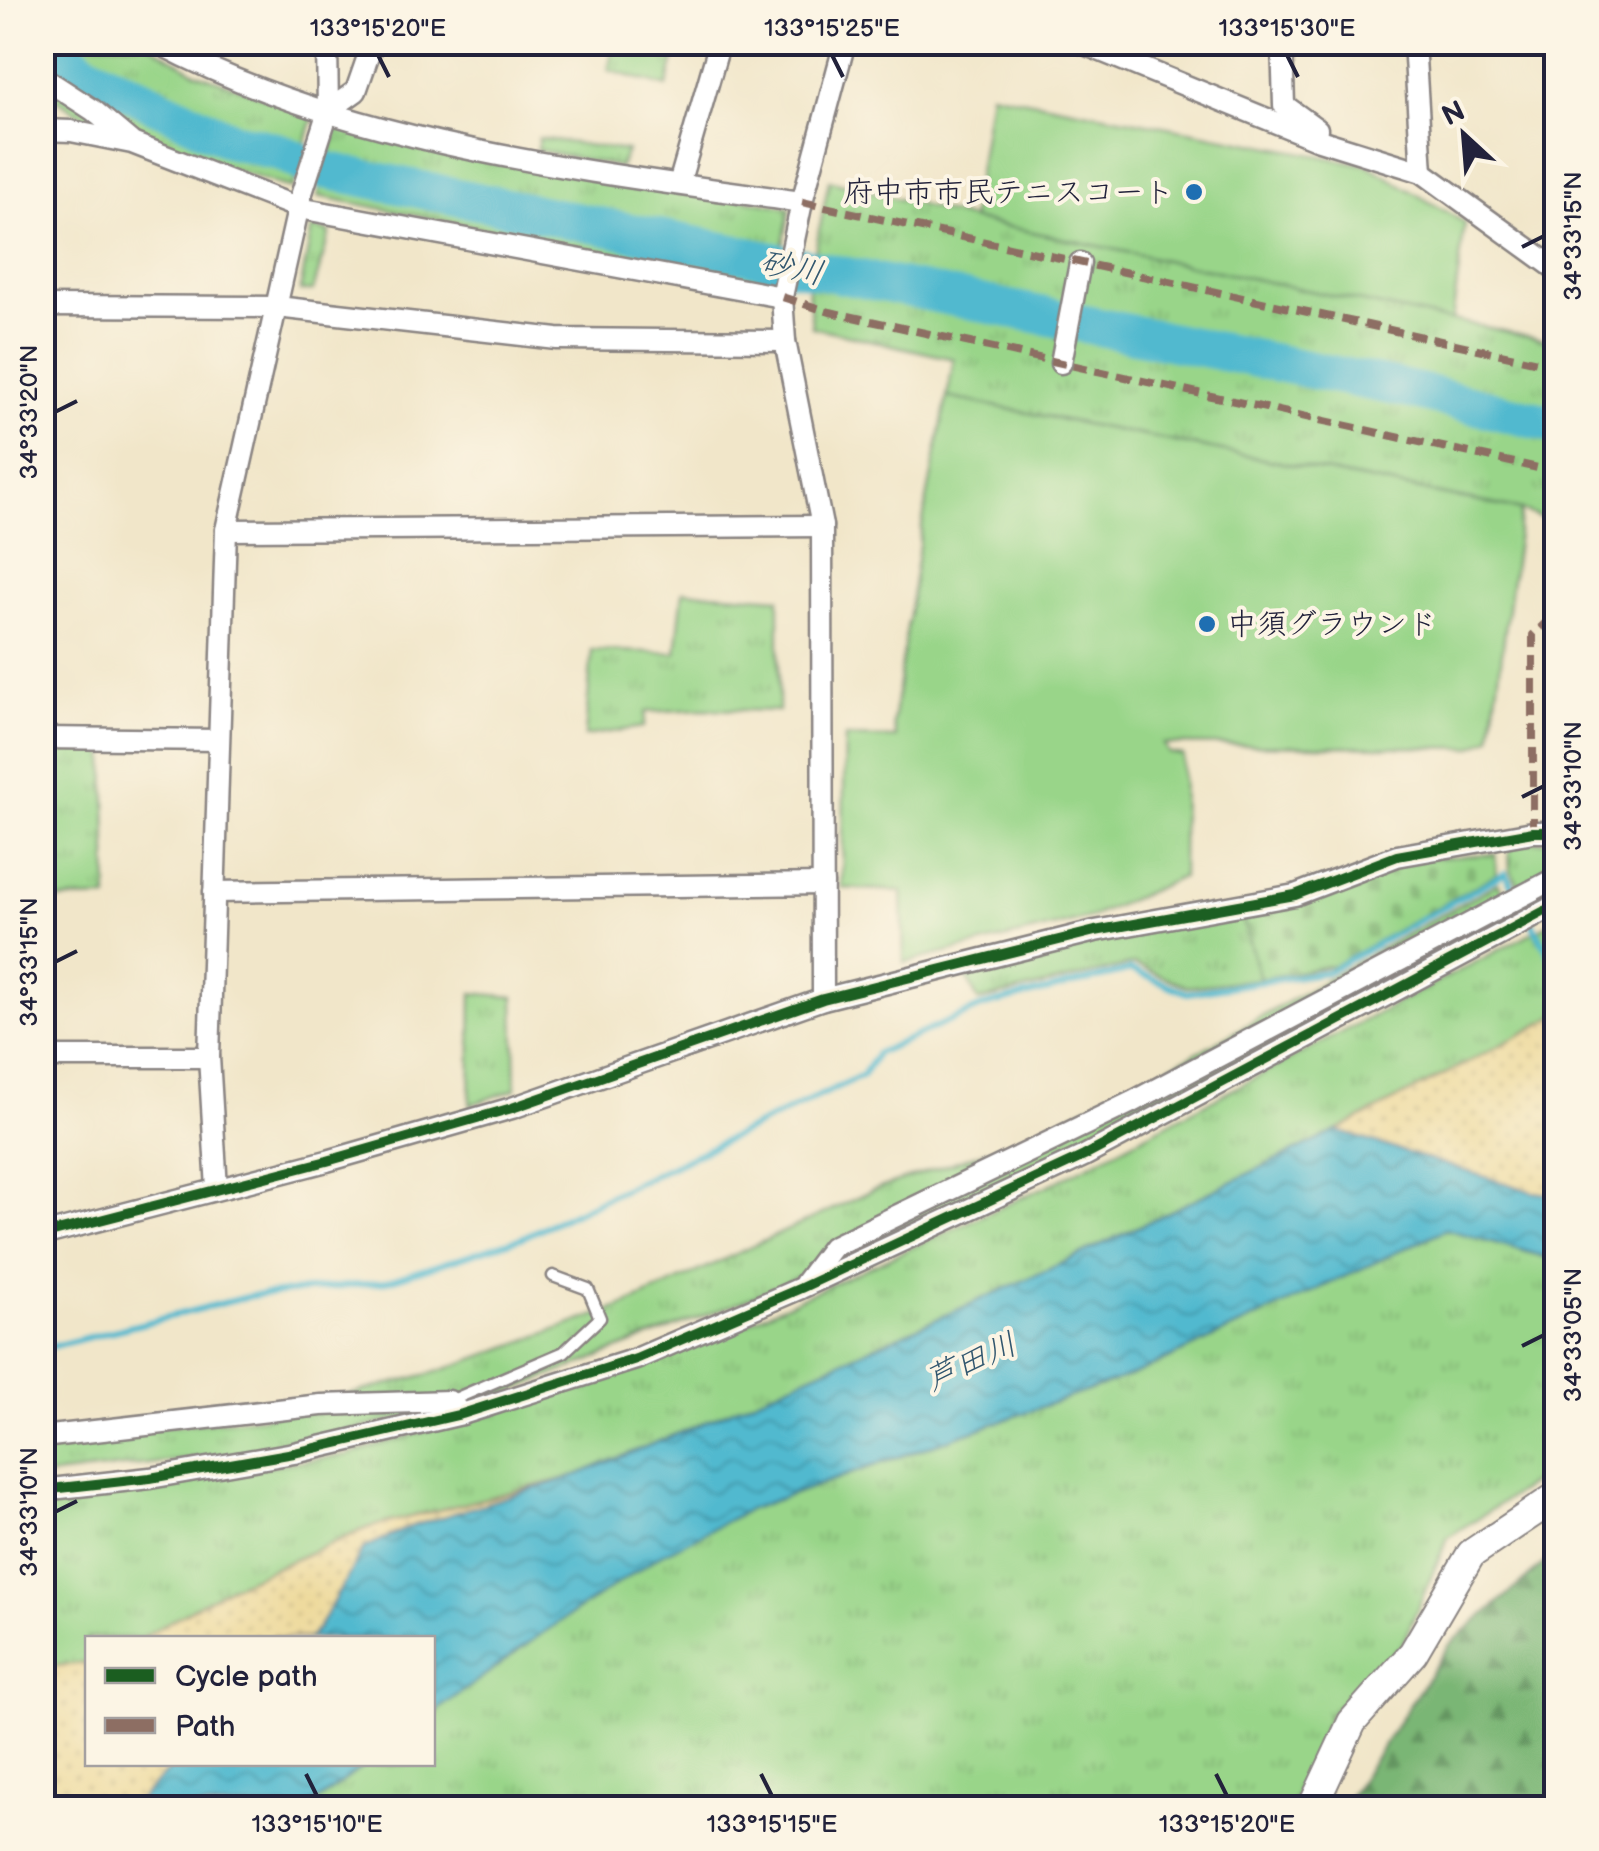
<svg xmlns="http://www.w3.org/2000/svg" width="1599" height="1851" font-family="'Balsamiq Sans','Klee One',sans-serif">
<style>
.grass{fill:url(#grass-tufts);stroke:#5e7c62;stroke-width:2.5}
.forest{fill:url(#forest-firs);stroke:#4e6c58;stroke-width:2.5}
.sand{fill:url(#sand-dots);stroke:#887e6c;stroke-width:2.5}
.cemetery{fill:url(#cemetery-stones);stroke:#5e7c62;stroke-width:2.5}
.pitch{fill:#99d589;stroke:#5e7c62;stroke-width:2.5}
.water{fill:url(#water-waves);stroke:#3a6e85;stroke-width:2.5}
.lines{fill:none;stroke-linecap:round;stroke-linejoin:round}
.stream{stroke:#51b9cf;stroke-width:6}
.river{stroke:#51b9cf;stroke-width:38}
.lane-casing{stroke:#8a8482;stroke-width:15}
.street-casing{stroke:#8a8482;stroke-width:25}
.secondary-casing{stroke:#8a8482;stroke-width:32}
.lane{stroke:#fff;stroke-width:10}
.street{stroke:#fff;stroke-width:20}
.secondary{stroke:#fff;stroke-width:28}
.quiet{stroke:#8d6e63;stroke-width:8;stroke-dasharray:15 8;stroke-linecap:butt}
.cycleway-casing{stroke:#fcf5e5;stroke-width:16}
.cycleway{stroke:#1b5e20;stroke-width:10}
.ticks{fill:none;stroke:#22223b;stroke-width:4}
.poi-dot{fill:#1f6fb2;stroke:#fcf5e5;stroke-width:4}
.labels{text-anchor:middle;stroke-width:8;stroke-linejoin:round;paint-order:stroke}
.poi-label{font-size:30px;fill:#22223b;stroke:#fcf5e5;text-anchor:end}
.water-label{font-size:32px;font-style:italic;fill:#32576f;stroke:#fcf5e5}
.neatline{fill:none;stroke:#22223b;stroke-width:4}
.ticks-label{font-size:25px;text-anchor:middle;fill:#22223b}
</style>
<defs>
<pattern id="grass-tufts" width="24" height="20" patternUnits="userSpaceOnUse" patternTransform="scale(2.5)"><rect width="24" height="20" fill="#99d589"/><path d="M3 7l-1-3M5 7V3M7 7l1-3M15 17l-1-3M17 17v-4M19 17l1-3" fill="none" stroke="#84b777"/></pattern>
<pattern id="forest-firs" width="22" height="20" patternUnits="userSpaceOnUse" patternTransform="scale(2.5)"><rect width="22" height="20" fill="#7ab675"/><path d="M5 1l3.5 6h-7zM16 11l3.5 6h-7z" fill="#649461"/></pattern>
<pattern id="sand-dots" width="8" height="8" patternUnits="userSpaceOnUse" patternTransform="scale(2.5)"><rect width="8" height="8" fill="#eeda9e"/><path d="M2 2h.1M6 6h.1" fill="none" stroke="#ccbb89" stroke-width="1.8" stroke-linecap="round"/></pattern>
<pattern id="cemetery-stones" width="16" height="16" patternUnits="userSpaceOnUse" patternTransform="scale(2.5)"><rect width="16" height="16" fill="#99d589"/><path d="M2 7V4a2 2 0 0 1 4 0v3zM10 15v-3a2 2 0 0 1 4 0v3z" fill="#84b777"/></pattern>
<pattern id="water-waves" width="16" height="10" patternUnits="userSpaceOnUse" patternTransform="scale(2.5)"><rect width="16" height="10" fill="#51b9cf"/><path d="M0 5q4-4 8 0t8 0" fill="none" stroke="#4396a9"/></pattern>
</defs>
<rect width="100%" height="100%" fill="#fcf5e5"/>
<filter id="ink" filterUnits="userSpaceOnUse"><feTurbulence type="fractalNoise" baseFrequency=".01" numOctaves="2"/><feDisplacementMap in="SourceGraphic" scale="20" xChannelSelector="R" yChannelSelector="G"/><feConvolveMatrix kernelMatrix="1 2 1 2 8 2 1 2 1" color-interpolation-filters="sRGB"/></filter>
<filter id="wash" filterUnits="userSpaceOnUse"><feTurbulence type="fractalNoise" baseFrequency=".0048" numOctaves="4" result="noise"/><feDisplacementMap in="SourceGraphic" scale="40" xChannelSelector="R" yChannelSelector="G"/><feGaussianBlur stdDeviation="2.25" result="paint"/><feColorMatrix in="noise" values="0 0 0 0 0 0 0 0 0 0 0 0 0 0 0 0 0 1.4 0 .05"/><feComposite in="paint" operator="in"/></filter>
<g filter="url(#wash)">
<rect width="100%" height="100%" fill="#f1e6c9"/>
<g class="grass">
<polygon points="42,43 147,43 197,73 314,114 292,189 94,123 43,91"/>
<polygon points="601,43 678,43 667,87 608,70 613,46"/>
<polygon points="339,121 790,208 775,286 318,196"/>
<polygon points="539,138 627,151 620,167 537,150"/>
<polygon points="829,180 971,219 1556,342 1556,524 1521,510 947,397 954,359 812,327 808,288"/>
<polygon points="312,228 330,232 313,291 300,291"/>
<polygon points="683,591 779,598 779,711 703,709 646,712 644,727 585,736 592,650 676,653"/>
<polygon points="42,748 105,748 108,898 43,900"/>
<polygon points="1556,841 1556,896 1533,907 1510,871 1509,842"/>
<polygon points="1498,883 1515,916 1071,1152 758,1295 506,1393 271,1450 43,1476 42,1439 263,1417 440,1371 628,1304 874,1190 1024,1138 1206,1048"/>
<polygon points="1242,917 1260,979 1187,987 1134,964 978,1001 965,972 1115,934"/>
<polygon points="1556,920 1556,1016 1337,1131 1063,1263 689,1429 572,1477 370,1527 228,1588 141,1638 88,1638 87,1663 43,1667 42,1497 346,1455 631,1369 744,1324 1056,1182"/>
<polygon points="472,993 514,997 516,1089 470,1105"/>
<polygon points="1446,1229 1556,1260 1556,1468 1448,1537 1402,1645 1330,1714 1291,1808 303,1808 320,1799 366,1764 432,1764 433,1713 541,1634 662,1554 750,1509 1138,1373"/>
</g>
<polygon class="forest" points="1556,1553 1556,1808 1342,1808 1449,1645"/>
<g class="sand">
<polygon points="1556,1016 1556,1195 1533,1192 1337,1131"/>
<polygon points="572,1477 410,1527 364,1548 318,1629 308,1638 141,1638 228,1588 370,1527"/>
<polygon points="87,1663 88,1764 175,1764 131,1808 43,1808 43,1667"/>
</g>
<polygon class="cemetery" points="1495,854 1497,874 1335,965 1260,979 1242,917 1404,860"/>
<g class="pitch">
<polygon points="990,93 1367,165 1465,223 1452,321 971,219"/>
<polygon points="947,397 1521,510 1491,737 1471,748 1163,744 1169,753 1183,755 1182,877 1089,918 904,963 902,891 842,888 845,737 896,738 893,723 922,525"/>
</g>
<g class="water">
<polygon points="1337,1131 1533,1192 1556,1195 1556,1260 1446,1229 1138,1373 750,1509 662,1554 541,1634 433,1713 432,1638 308,1638 318,1629 364,1548 410,1527 572,1477 689,1429 1063,1263"/>
<polygon points="175,1764 366,1764 320,1799 303,1808 131,1808"/>
</g>
<g class="lines">
<polyline class="stream" points="42,1349 251,1296 385,1282 521,1238 863,1075 877,1053 984,1006 1131,970 1187,993 1327,972 1505,873 1556,967"/>
<polyline class="river" points="53,42 84,70 231,140 280,152 314,168 1415,391 1556,425"/>
</g>
</g>
<g filter="url(#ink)">
<g class="lines">
<defs>
<polyline id="lane" points="450,1401 564,1352 600,1318 588,1289 553,1276"/>
<g id="street">
<path d="M156 42C351 146 586 171 802 202"/>
<polyline points="327,42 328,111 356,91 373,42"/>
<polyline points="1079,42 1316,139 1422,172 1556,269"/>
<polyline points="1282,42 1284,105 1317,129 1316,134"/>
<polyline points="1414,42 1422,172"/>
<polyline points="42,77 93,110 130,141"/>
<polyline points="42,130 71,131 132,143 299,208 782,297"/>
<polyline points="679,184 720,42"/>
<polyline points="42,306 277,307 557,339 785,341"/>
<polyline points="1061,363 1080,263"/>
<polyline points="226,530 822,526"/>
<polyline points="42,738 218,740"/>
<polyline points="214,892 823,884"/>
<polyline points="823,999 822,526 785,341 782,297 802,202 845,42"/>
<polyline points="42,1057 209,1057"/>
<polyline points="217,1189 209,1057 226,530 301,196 328,111"/>
<polyline points="42,1235 327,1161 512,1108 823,999 1095,931 1295,895 1397,856 1533,832 1556,832"/>
<polyline points="805,1283 832,1247 1132,1102 1556,878"/>
<polyline points="42,1437 321,1405 449,1401 462,1414"/>
<polyline points="42,1490 150,1478 294,1453 462,1414 636,1359 801,1288 1084,1156 1556,905"/>
</g>
<polyline id="secondary" points="1312,1808 1352,1722 1413,1653 1471,1554 1556,1497"/>
</defs>
<use href="#lane" class="lane-casing"/>
<use href="#street" class="street-casing"/>
<use href="#secondary" class="secondary-casing"/>
<use href="#lane" class="lane"/>
<use href="#street" class="street"/>
<use href="#secondary" class="secondary"/>
<g class="quiet">
<polyline points="802,202 1556,366"/>
<polyline points="782,297 830,312 1556,472"/>
<polyline points="1533,832 1533,635 1556,613"/>
</g>
<defs>
<g id="cycleway">
<polyline points="42,1235 327,1161 512,1108 823,999 1095,931 1295,895 1397,856 1533,832 1556,832"/>
<polyline points="42,1490 150,1478 294,1453 462,1414 636,1359 801,1288 1084,1156 1556,905"/>
</g>
</defs>
<use href="#cycleway" class="cycleway-casing"/>
<use href="#cycleway" class="cycleway"/>
</g>
</g>
<path class="ticks" d="M378 55 389 77M832 55 843 77M1287 55 1298 77M1522 247 1544 236M55 412 77 401M1522 797 1544 786M55 962 77 951M1522 1346 1544 1335M55 1512 77 1501M306 1774 317 1796M761 1774 772 1796M1216 1774 1227 1796"/>
<g class="poi-dot">
<circle cx="1194" cy="192" r="10"/>
<circle cx="1207" cy="624" r="10"/>
</g>
<g class="labels">
<g class="poi-label">
<text x="1174" y="202">府中市市民テニスコート</text>
<text x="1227" y="634" text-anchor="start">中須グラウンド</text>
</g>
<g class="water-label">
<text transform="translate(792 267) rotate(12)" y="11">砂川</text>
<text transform="translate(971 1361) rotate(-24)" y="11">芦田川</text>
</g>
</g>
<rect width="1599" height="1851" fill="none" stroke="#fcf5e5" stroke-width="110"/>
<rect x="85" y="1636" width="350" height="130" fill="#fcf5e5" stroke="#a5a1a1" stroke-width="2.5"/>
<rect x="105" y="1668" width="50" height="15" fill="#1b5e20" stroke="#a5a1a1" stroke-width="2.5"/>
<text x="175" y="1686" font-size="30" fill="#22223b">Cycle path</text>
<rect x="105" y="1718" width="50" height="15" fill="#8d6e63" stroke="#a5a1a1" stroke-width="2.5"/>
<text x="175" y="1736" font-size="30" fill="#22223b">Path</text>
<g transform="translate(1464 135) rotate(334)" stroke="#fcf5e5" stroke-width="8" paint-order="stroke">
<path d="M0-8L18 38L0 25L-18 38Z" fill="#22223b"/>
<text y="-15" font-size="28" font-weight="bold" text-anchor="middle" fill="#22223b">N</text>
</g>
<rect x="55" y="55" width="1489" height="1741" class="neatline"/>
<g class="ticks-label">
<text x="378" y="36">133°15'20"E</text>
<text x="832" y="36">133°15'25"E</text>
<text x="1287" y="36">133°15'30"E</text>
<text transform="translate(1572 236) rotate(-90)" y="9">34°33'15"N</text>
<text transform="translate(28 412) rotate(-90)" y="9">34°33'20"N</text>
<text transform="translate(1572 786) rotate(-90)" y="9">34°33'10"N</text>
<text transform="translate(28 962) rotate(-90)" y="9">34°33'15"N</text>
<text transform="translate(1572 1335) rotate(-90)" y="9">34°33'05"N</text>
<text transform="translate(28 1512) rotate(-90)" y="9">34°33'10"N</text>
<text x="317" y="1832">133°15'10"E</text>
<text x="772" y="1832">133°15'15"E</text>
<text x="1227" y="1832">133°15'20"E</text>
</g>
</svg>
